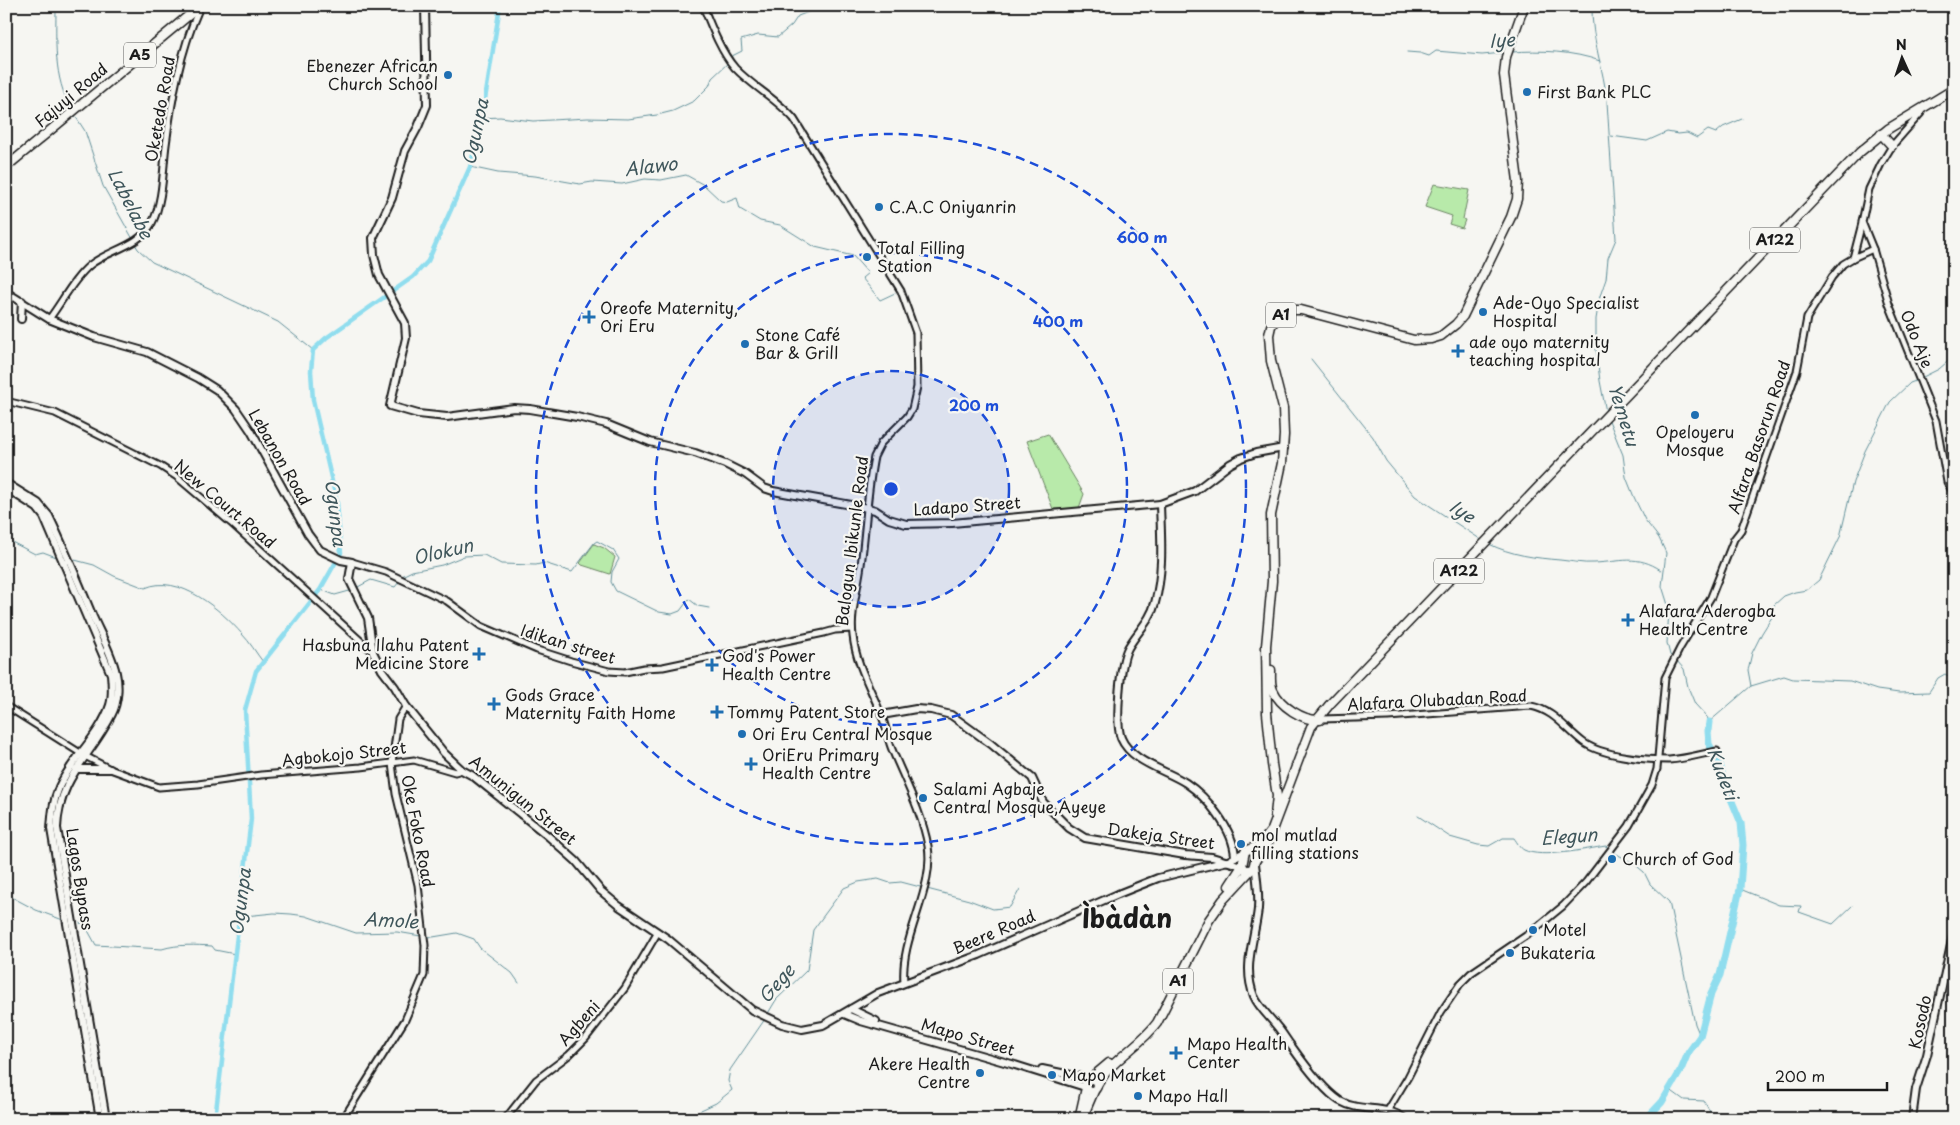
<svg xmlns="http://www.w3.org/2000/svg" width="1960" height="1125" font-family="'Playpen Sans',sans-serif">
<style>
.green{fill:#b8eaaa;stroke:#6a8363}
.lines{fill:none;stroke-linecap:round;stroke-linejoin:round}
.stream{stroke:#62909a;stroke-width:1}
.canal{stroke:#90ddee;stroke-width:4.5}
.river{stroke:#90ddee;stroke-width:7}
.minor-casing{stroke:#1c1c1c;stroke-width:9}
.major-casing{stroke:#1c1c1c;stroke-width:10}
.highway-casing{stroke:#1c1c1c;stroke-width:11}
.minor{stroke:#f6f6f2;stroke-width:5}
.major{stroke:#f6f6f2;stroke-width:6}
.highway{stroke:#f6f6f2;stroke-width:8}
.ring{fill:none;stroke:#1d4ed8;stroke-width:2.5;stroke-dasharray:9 6}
.poi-dot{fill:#1f6fb2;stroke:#f6f6f2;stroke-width:2}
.labels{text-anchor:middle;stroke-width:4.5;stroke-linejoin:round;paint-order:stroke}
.shield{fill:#f6f6f2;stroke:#5d5d5c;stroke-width:1}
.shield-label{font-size:15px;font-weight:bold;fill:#1c1c1c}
.poi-label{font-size:16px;fill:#1c1c1c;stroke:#f6f6f2;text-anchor:start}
.street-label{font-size:16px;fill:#1c1c1c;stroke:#f6f6f2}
.water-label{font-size:18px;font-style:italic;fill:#3f565b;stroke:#f6f6f2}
.town-label{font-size:26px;font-weight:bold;fill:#1c1c1c;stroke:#f6f6f2}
.centre{fill:#1d4ed8;stroke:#f6f6f2;stroke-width:2.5}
.ring-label{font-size:15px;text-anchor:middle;font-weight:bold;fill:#1d4ed8;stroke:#f6f6f2;stroke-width:4.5;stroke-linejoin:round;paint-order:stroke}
</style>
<rect width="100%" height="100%" fill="#f6f6f2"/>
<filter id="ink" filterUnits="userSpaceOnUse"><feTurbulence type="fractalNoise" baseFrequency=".02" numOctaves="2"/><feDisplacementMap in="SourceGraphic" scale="10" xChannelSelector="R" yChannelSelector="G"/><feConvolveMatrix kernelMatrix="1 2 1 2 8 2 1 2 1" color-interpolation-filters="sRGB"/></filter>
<g filter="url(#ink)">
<g class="green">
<polygon points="1434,184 1469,190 1463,219 1465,220 1462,228 1449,224 1452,216 1425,207"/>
<polygon points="1048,434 1084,494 1079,508 1053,509 1027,441"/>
<polygon points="594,544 604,548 615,557 610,574 582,565 580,563"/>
</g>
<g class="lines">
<g class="stream">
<path d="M56 6C56 40 53 78 71 108"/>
<path d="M1592 6C1591 39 1604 69 1607 102L1616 239 1608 258 1606 279 1600 296 1596 319V349L1600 381 1606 412"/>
<polyline points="1407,52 1420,53 1429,56 1436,51 1482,55 1503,53"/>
<path d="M1512 52C1540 50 1573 51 1600 61"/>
<polyline points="730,57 742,51 741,40 758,35 778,37 792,25 798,16 811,11 812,9 822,6"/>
<polyline points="74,114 85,131 103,186 134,241"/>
<polyline points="482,118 500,117 533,121 588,118 628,119 657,115 673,111 694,101 709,86 712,78 728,63"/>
<polyline points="1611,136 1647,141 1667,132 1678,134 1687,133 1697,138 1708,130 1716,133 1723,127 1742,119"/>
<polyline points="470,167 498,173 535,176 580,184 592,182 622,184 645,179 661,180 686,175 704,185 721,201 727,202 737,198 740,209 760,221 780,225 815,247 853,256 868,273 862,278 880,300 895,293"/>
<polyline points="135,244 138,249 152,262 278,322 313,350"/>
<polyline points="1311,359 1373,437 1386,461 1415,496 1483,541"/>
<polyline points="1921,378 1939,369 1954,356"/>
<polyline points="1608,418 1623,455 1626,477 1634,497 1645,520 1659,538 1666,553 1662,586 1669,608 1667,643 1670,655 1673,658"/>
<polyline points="6,539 35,554 43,552 59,558"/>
<path d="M1489 544C1511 555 1535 558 1560 560 1571 561 1583 564 1594 563 1621 562 1637 554 1661 570"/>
<path d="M71 559 94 565 114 576 145 588C179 573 221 610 242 634 250 642 256 653 263 662"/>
<polyline points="402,576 412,571 442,565 464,556 484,555 501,564 536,565 544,563 572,572 594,543 597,541 613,550 619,559 612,572 611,582 616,591 659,612 672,614 680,611 689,599 698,606 709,608"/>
<polyline points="356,588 371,580 395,587 399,582"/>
<polyline points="320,590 324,591"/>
<polyline points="327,592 335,595 353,590"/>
<polyline points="1676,660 1684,669 1688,687 1695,704 1707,717 1709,722 1751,686 1784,676 1793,679 1850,681 1877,690 1899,693 1929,692 1938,678 1945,674 1954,679"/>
<polyline points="1751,686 1748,670 1752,653 1762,633 1772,617 1774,605 1784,596 1795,592 1807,590 1819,580 1840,537 1853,482 1865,451 1890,402 1910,383 1918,380"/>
<path d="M1418 816 1450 837 1478 845 1489 846 1503 838H1514C1517 842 1520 848 1524 850 1542 859 1586 849 1606 846L1608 848"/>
<polyline points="1611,851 1633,863 1644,872 1650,884 1669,902 1695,1024 1700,1036"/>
<polyline points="927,889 969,900 993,909 1010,907 1020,889"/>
<polyline points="1740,889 1779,905 1801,906 1799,912 1833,924 1852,906"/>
<polyline points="6,894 36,910 63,920"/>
<polyline points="245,916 274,913 291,914 306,916 356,933 397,932 421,936"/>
<path d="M80 923 85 925 96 945 162 949C178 944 196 945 212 946L215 950 235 954"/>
<polyline points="425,936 433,937 457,933 474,939 480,948 512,973 519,983"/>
<polyline points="767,1015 776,1000 807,970 813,930 844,888 858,882 878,879 890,883 901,882 924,888"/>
<polyline points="1669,1089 1684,1100 1704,1101 1714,1119"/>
<polyline points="698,1119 701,1110 716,1103 732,1090 728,1081 730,1070 765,1019"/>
</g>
<polyline class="canal" points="215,1119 251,819 245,710 256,671 320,590 341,553 337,503 313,400 311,371 313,350 326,338 413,277 428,261 470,167 482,118 500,6"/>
<polyline class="river" points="1646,1119 1662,1102 1681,1070 1688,1053 1700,1036 1711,994 1720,975 1740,889 1743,845 1741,823 1724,782 1720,764 1709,744 1708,731 1709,722"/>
<defs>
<g id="minor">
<path d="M703 6C711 26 721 52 735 68 753 87 777 99 794 119L901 291 916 333 917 387 912 409 907 417 881 443 874 457C867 492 866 529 861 565 858 589 850 613 853 636 856 664 871 689 881 714 886 725 887 736 891 747 904 779 922 812 928 846 935 890 900 936 904 982"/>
<polyline points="1921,113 1892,146 1881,164 1869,189 1862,222 1873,249 1889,304 1936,421 1947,482 1954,494"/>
<polyline points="1853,258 1862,223"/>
<path d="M49 319C62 302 74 278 90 265 110 249 139 247 152 223 163 203 163 168 166 145 172 98 180 52 199 9"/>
<polyline points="6,401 55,413 160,466 177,477 231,523 373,652"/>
<polyline points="352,562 386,572 447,601 481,626 537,650 571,661 609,671 625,672 644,668 663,667 824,633 835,630 852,629"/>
<polyline points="6,706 85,756 110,769 159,787 198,784 261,775 361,767 414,760 455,772 462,770"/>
<path d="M1322 719 1388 717 1531 706C1553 710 1566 729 1583 742 1601 756 1646 760 1669 760 1685 759 1702 754 1717 751"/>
<polyline points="1388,1110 1408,1077 1441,1012 1460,984 1471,973 1530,933 1563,906 1586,882 1629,826 1652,785 1657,769 1665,678 1680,648 1711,597 1734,539 1741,530 1797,371 1807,318 1832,277 1843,264 1853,258 1873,249"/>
<polyline points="343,1119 405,1020 424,975 425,945 418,885 396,794 392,763 398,719 406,706"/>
<polyline points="505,1119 536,1080 569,1055 586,1038 625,988 658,932"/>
</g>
<g id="major">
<polyline points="425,6 427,105 418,127 405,151 392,198 373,238 374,255 379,275 405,323 406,338 390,406 418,414 447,417 514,408 530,409 577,417 606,424 650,442 695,453 725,464 745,474 764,488 773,491 868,508 875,510 889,519 906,524 952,523 1160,504 1195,491 1230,464 1241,458 1256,453 1284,448"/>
<polyline points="6,292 49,319 94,337 147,352 198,378 217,390 236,409 251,431 308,534 320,550 341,560 352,562 349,579 368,618 373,652 382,670 395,687 406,706 444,753 462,770 473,776 548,836 576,861 601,891 619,906 668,939 752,1010 782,1024 802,1029 823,1025 878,993 979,955 1118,894 1158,878 1228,861 1246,851"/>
<polyline points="21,319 22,301"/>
<path d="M6 483 38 503 49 516C65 549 79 583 93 617 101 635 112 654 116 673 119 686 118 702 112 714 91 757 59 776 57 828L106 1119"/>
<path d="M6 488 37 508 44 517 111 674C112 684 113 695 110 705 100 736 72 758 59 787 53 801 52 815 51 829L100 1119"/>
<path d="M1160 504C1161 537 1164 570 1155 603 1151 620 1137 632 1128 648 1120 663 1115 722 1121 738 1131 762 1166 770 1186 783 1207 797 1234 830 1235 857"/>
<polyline points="882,715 916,709 931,710 951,715 991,744 1032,778 1043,802 1069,828 1085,838 1185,855 1212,857 1242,866"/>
<polyline points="76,769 110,769"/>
<path d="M1255 864C1257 878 1259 895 1258 909 1255 938 1242 967 1254 996 1259 1008 1271 1018 1279 1029 1284 1035 1287 1041 1292 1047 1304 1064 1323 1090 1340 1101 1361 1113 1385 1104 1405 1119"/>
<polyline points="851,1009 876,1021"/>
<polyline points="844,1014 861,1021 1015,1065 1085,1087"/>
<polyline points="1042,1069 1090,1079"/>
<polyline points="1912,1119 1916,1089 1927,1055 1954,931"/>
</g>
<g id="highway">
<polyline points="1881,134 1892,146"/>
<polyline points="6,167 200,6"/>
<path d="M1271 670C1271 676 1270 684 1273 690 1280 706 1303 721 1320 720"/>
<polyline points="1275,815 1277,796 1272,764 1267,713 1266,646 1272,581 1271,515 1282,463 1284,435 1283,408 1271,361 1269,335 1271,326 1279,315 1293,310 1301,310 1414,340 1431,339 1441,336 1456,324 1463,316 1511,217 1517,199 1518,181 1504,75 1506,57 1524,6"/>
<polyline points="1250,849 1255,851 1256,857 1253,868 1247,871 1242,866 1245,851 1260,845 1272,830 1311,727 1330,704 1860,152 1888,129 1954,89"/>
<polyline points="1255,861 1271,838"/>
<polyline points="1229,886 1242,866"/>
<circle cx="1091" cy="1085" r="6"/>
<polyline points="1090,1079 1109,1063"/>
<path d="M1097 1085C1112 1059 1140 1046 1157 1023L1209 920 1223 900 1250 871"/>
<polyline points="1085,1112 1094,1091"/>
<polyline points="1079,1119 1086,1088"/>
</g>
</defs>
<use href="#minor" class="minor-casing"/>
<use href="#major" class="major-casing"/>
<use href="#highway" class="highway-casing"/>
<use href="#minor" class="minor"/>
<use href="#major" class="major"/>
<use href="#highway" class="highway"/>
</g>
</g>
<circle cx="891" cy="489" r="118" fill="#1d4ed8" fill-opacity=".12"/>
<g class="ring">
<circle cx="891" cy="489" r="118"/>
<circle cx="891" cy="489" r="236"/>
<circle cx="891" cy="489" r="355"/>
</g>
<g class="poi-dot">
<circle cx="448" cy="75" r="5"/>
<circle cx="1527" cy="92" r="5"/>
<circle cx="879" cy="207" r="5"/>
<circle cx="867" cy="257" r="5"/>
<circle cx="1483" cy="312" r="5"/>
<path d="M586.5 309.5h5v5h5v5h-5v5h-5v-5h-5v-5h5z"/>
<circle cx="745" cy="344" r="5"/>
<path d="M1455.5 343.5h5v5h5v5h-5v5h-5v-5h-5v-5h5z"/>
<circle cx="1695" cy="415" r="5"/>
<path d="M1625.5 612.5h5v5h5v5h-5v5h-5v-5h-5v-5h5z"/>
<path d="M476.5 646.5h5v5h5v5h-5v5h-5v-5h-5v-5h5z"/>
<path d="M709.5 657.5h5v5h5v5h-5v5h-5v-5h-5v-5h5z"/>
<path d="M491.5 696.5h5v5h5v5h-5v5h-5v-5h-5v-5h5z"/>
<path d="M714.5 704.5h5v5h5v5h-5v5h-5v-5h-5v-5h5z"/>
<circle cx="742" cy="734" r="5"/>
<path d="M748.5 756.5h5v5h5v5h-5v5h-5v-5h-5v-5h5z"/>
<circle cx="923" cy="798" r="5"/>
<circle cx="1241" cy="844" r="5"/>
<circle cx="1612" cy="859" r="5"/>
<circle cx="1533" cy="930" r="5"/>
<circle cx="1510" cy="953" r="5"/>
<path d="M1173.5 1045.5h5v5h5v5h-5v5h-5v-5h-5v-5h5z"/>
<circle cx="980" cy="1073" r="5"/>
<circle cx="1052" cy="1075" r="5"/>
<circle cx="1138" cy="1096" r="5"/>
</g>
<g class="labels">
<g class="shield">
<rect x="124" y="42.5" width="32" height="25" rx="4"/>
<rect x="1750" y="227.5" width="50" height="25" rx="4"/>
<rect x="1266" y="302.5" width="30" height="25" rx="4"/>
<rect x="1434" y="558.5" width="50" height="25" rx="4"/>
<rect x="1163" y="968.5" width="30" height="25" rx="4"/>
</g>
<g class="shield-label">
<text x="140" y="60">A5</text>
<text x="1775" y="245">A122</text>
<text x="1281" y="320">A1</text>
<text x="1459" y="576">A122</text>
<text x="1178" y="986">A1</text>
</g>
<g class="poi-label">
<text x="438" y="72" text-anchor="end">Ebenezer African<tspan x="438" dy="18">Church School</tspan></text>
<text x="1537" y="98">First Bank PLC</text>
<text x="889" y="213">C.A.C Oniyanrin</text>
<text x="877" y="254">Total Filling<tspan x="877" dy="18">Station</tspan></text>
<text x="1493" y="309">Ade-Oyo Specialist<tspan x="1493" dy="18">Hospital</tspan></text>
<text x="600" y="314">Oreofe Maternity,<tspan x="600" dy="18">Ori Eru</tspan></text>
<text x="755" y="341">Stone Café<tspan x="755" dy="18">Bar &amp; Grill</tspan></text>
<text x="1469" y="348">ade oyo maternity<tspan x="1469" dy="18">teaching hospital</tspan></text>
<text x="1695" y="438" text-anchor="middle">Opeloyeru<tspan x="1695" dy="18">Mosque</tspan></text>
<text x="1639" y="617">Alafara Aderogba<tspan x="1639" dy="18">Health Centre</tspan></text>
<text x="469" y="651" text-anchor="end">Hasbuna Ilahu Patent<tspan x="469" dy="18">Medicine Store</tspan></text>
<text x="722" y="662">God's Power<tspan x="722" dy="18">Health Centre</tspan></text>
<text x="505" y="701">Gods Grace<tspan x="505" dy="18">Maternity Faith Home</tspan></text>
<text x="727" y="718">Tommy Patent Store</text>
<text x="752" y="740">Ori Eru Central Mosque</text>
<text x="762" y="761">OriEru Primary<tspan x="762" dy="18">Health Centre</tspan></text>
<text x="933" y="795">Salami Agbaje<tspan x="933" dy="18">Central Mosque,Ayeye</tspan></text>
<text x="1251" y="841">mol mutlad<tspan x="1251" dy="18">filling stations</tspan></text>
<text x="1622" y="865">Church of God</text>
<text x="1543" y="936">Motel</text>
<text x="1520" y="959">Bukateria</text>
<text x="1187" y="1050">Mapo Health<tspan x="1187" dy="18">Center</tspan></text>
<text x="970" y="1070" text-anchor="end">Akere Health<tspan x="970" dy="18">Centre</tspan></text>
<text x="1062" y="1081">Mapo Market</text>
<text x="1148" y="1102">Mapo Hall</text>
</g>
<g class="street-label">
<text transform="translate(71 95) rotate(-40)" y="6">Fajuyi Road</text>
<text transform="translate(160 109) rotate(-80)" y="6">Oketedo Road</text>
<text transform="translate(1917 339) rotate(68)" y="6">Odo Aje</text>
<text transform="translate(1759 437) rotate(-71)" y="6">Alfara Basorun Road</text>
<text transform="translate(280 457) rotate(60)" y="6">Lebanon Road</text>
<text transform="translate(225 504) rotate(40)" y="6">New Court Road</text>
<text transform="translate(967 506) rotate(-4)" y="6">Ladapo Street</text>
<text transform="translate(852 541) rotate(-83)" y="6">Balogun Ibikunle Road</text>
<text transform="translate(568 644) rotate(17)" y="6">Idikan street</text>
<text transform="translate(1437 700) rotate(-3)" y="6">Alafara Olubadan Road</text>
<text transform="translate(344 754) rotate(-6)" y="6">Agbokojo Street</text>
<text transform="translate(523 800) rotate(39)" y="6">Amunigun Street</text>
<text transform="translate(418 831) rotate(79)" y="6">Oke Foko Road</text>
<text transform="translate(1161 836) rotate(8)" y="6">Dakeja Street</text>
<text transform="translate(80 879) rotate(81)" y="6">Lagos Bypass</text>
<text transform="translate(994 932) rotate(-23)" y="6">Beere Road</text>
<text transform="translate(1920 1022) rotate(-78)" y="6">Kosodo</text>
<text transform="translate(579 1023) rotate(-49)" y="6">Agbeni</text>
<text transform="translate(968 1037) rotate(16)" y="6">Mapo Street</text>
</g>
<g class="water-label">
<text transform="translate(1502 41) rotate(-3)" y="6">Iye</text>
<text transform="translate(476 132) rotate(-78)" y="6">Ogunpa</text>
<text transform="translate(651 167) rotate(-7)" y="6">Alawo</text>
<text transform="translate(130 204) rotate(63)" y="6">Labelabe</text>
<text transform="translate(1623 415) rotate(73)" y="6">Yemetu</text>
<text transform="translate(1462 512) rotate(34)" y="6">Iye</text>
<text transform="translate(335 513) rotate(83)" y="6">Ogunpa</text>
<text transform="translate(443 552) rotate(-13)" y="6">Olokun</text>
<text transform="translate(1722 774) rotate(69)" y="6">Kudeti</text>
<text transform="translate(1569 837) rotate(-4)" y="6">Elegun</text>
<text transform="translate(241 902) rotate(-83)" y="6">Ogunpa</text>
<text transform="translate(391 921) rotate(3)" y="6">Amole</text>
<text transform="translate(777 984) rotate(-49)" y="6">Gege</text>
</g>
<g class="town-label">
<text x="1127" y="928">Ìbàdàn</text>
</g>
</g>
<circle cx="891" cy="489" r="8" class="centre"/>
<g class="ring-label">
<text x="1142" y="243">600 m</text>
<text x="1058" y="327">400 m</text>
<text x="974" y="411">200 m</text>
</g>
<rect width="1960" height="1125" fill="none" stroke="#f6f6f2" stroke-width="25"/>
<rect x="12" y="12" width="1935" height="1100" fill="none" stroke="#1c1c1c" stroke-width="2" filter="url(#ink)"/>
<g transform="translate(1902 58) rotate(357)" stroke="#f6f6f2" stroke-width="4" paint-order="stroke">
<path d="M0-4L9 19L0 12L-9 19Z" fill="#1c1c1c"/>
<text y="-8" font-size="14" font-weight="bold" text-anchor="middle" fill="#1c1c1c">N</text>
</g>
<path d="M1768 1082v8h119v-8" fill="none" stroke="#1c1c1c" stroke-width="2.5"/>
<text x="1775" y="1082" font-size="15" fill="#1c1c1c" stroke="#f6f6f2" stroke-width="4" paint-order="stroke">200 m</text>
</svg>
